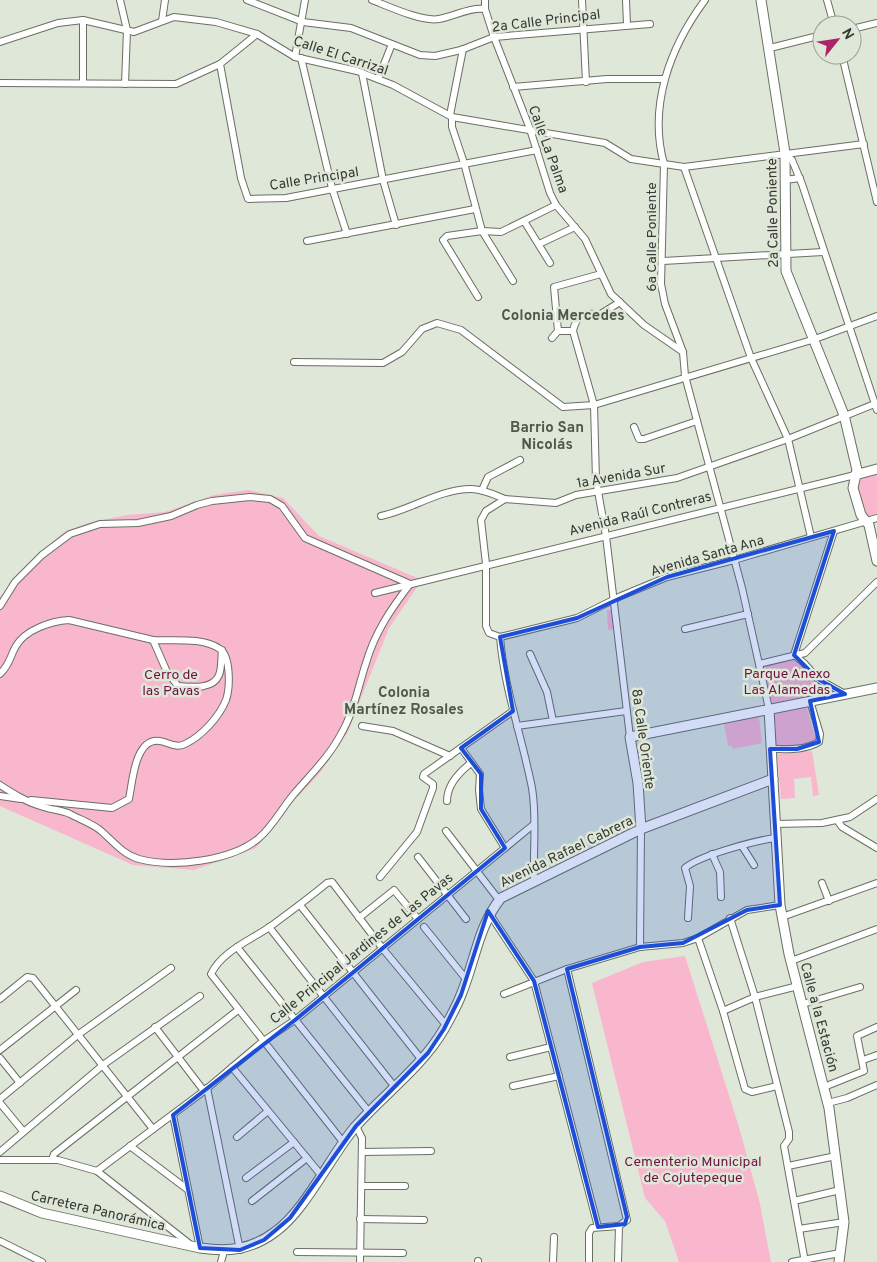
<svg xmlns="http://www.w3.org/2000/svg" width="877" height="1262" font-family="Overpass,sans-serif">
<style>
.green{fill:#f9b7ce}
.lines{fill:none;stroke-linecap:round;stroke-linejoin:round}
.street-casing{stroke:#687062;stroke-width:8}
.secondary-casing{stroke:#687062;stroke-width:11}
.street{stroke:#fff;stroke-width:6}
.secondary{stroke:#fff;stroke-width:9}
.marked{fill:#1d4ed8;fill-opacity:0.2;stroke:#1d4ed8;stroke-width:4;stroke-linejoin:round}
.labels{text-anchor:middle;stroke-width:5;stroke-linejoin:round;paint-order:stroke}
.street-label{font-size:14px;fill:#363933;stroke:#dee7d8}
.park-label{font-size:14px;fill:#711141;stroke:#dee7d8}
.neighbourhood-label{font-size:15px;font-weight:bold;fill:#51584b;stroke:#dee7d8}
</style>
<rect width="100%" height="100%" fill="#dee7d8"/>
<g class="green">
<polygon points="877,473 877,515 867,518 861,509 855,482"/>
<polygon points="248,490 283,498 319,536 422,580 389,628 347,733 319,774 292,803 256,848 194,870 133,865 0,806 0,597 39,553 64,532 88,523 127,515 165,512 214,495"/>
<polygon points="607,610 611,610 615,629 608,630"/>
<path d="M784 657 799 662 831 692 774 705C764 695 763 674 767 662Z"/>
<path d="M806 705 816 740C805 748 789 747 776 745L771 716 778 710Z"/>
<polygon points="759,717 762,743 733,749 732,746 728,746 724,723"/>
<polygon points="812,751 819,795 813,796 811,777 794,779 795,798 781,799 777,754"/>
<polygon points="685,956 739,1127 760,1204 771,1262 679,1262 665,1221 645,1198 592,983 643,962"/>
</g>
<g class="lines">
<defs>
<g id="street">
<polyline points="120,0 127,30 125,84"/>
<polyline points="247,0 303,22 351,28 420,55 435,56 461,50 494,37 650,24"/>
<path d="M372 0C390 7 422 22 439 19 455 16 470 7 485 9"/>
<polyline points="485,0 485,9 494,37 530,129 550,193 556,205 585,239 611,294 644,325 683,352"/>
<polyline points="582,0 586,82"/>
<polyline points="626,0 627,24"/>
<path d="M705 0C670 47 648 106 664 164L661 284 665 304 683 352 685 376 742 588 769 709"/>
<polyline points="827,0 834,25"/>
<polyline points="83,20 83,83"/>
<polyline points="162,21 165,0"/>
<polyline points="852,29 877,23"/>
<polyline points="257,34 220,64 241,178 248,199 286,198 537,150"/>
<polyline points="0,42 58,23 83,20 134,32 174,17 216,22 257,34 295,57 357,71 393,85 452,117 605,143 631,159 684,167 864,144"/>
<polyline points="770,48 822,35"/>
<polyline points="842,55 877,202"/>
<polyline points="295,57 305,0"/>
<polyline points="301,58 332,188 347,234"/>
<polyline points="362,73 383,180 396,225"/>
<polyline points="378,79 392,44"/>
<polyline points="0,83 176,84 220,64"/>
<polyline points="513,87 607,79 663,79"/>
<polyline points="450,115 463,49"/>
<polyline points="452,117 452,127 464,163 482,231 513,281"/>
<polyline points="785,153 792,160 802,184 877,410"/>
<polyline points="684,167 751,358 788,439 811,537"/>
<polyline points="785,180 800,178"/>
<polyline points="524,221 550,263"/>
<polyline points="307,241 475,209"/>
<polyline points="539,244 575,227"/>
<polyline points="663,261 823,252"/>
<polyline points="478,297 443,240 447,236 482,231 501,232 556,205"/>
<path d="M620 302 599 315C584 311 576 316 573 331L594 405 596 480 606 536 630 737"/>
<polyline points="558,331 573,331"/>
<polyline points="552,338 558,331 554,287 601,274"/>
<polyline points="294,362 383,363 402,352 422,329 437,323 461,330 563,407 594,405 815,339 877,316"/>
<polyline points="877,403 788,439 677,478 576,495 556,503 505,499 486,511 481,520 486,564 486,626 489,633 500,637 577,618 621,596 667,577 734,560 877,518"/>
<polyline points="634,427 639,439 644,439 697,421"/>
<polyline points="482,490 488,477 520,460"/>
<path d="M381 516C411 510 439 489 471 489 483 489 495 495 505 499"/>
<polyline points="375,593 855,475"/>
<path d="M0 606 15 582 42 555 70 534 100 524 138 523 171 516 197 505 212 501 250 497 270 499 282 506 305 538 410 584C391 609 375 632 366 663 358 687 354 712 341 734 329 757 311 774 294 794 282 808 273 826 259 838 232 861 173 868 139 859 122 854 113 841 100 830 91 823 79 819 70 814 62 810 52 810 44 807 28 803 14 794 0 785"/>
<polyline points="685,629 748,614"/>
<path d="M500 637C504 688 522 737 532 788 537 817 533 850 534 880"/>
<polyline points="530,654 547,692 553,721"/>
<polyline points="794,655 834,531"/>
<polyline points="794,655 804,663 818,679 845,694"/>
<polyline points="759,664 805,653 877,582"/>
<path d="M0 674C11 663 9 658 16 646 25 630 51 621 69 620L153 640"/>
<polyline points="362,726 393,731 450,756"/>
<polyline points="517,726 626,711"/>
<polyline points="461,748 480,774 479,790 481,809 505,848"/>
<path d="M770 749C787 749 803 751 819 742L820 734 810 701"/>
<polyline points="0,796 21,799"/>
<path d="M31 800 112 808 129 799C132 784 134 756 146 745 160 733 172 751 185 744 202 736 219 717 226 700 230 688 231 657 220 649 202 637 174 641 153 640L167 672 178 686C191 687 213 690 219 675 222 668 221 657 222 650"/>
<path d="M447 801C447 785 458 773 471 763"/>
<polyline points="837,820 842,827 877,848"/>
<polyline points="774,824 822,823 850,817 877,799"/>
<polyline points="446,831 499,900"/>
<polyline points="742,846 754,865"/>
<polyline points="712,854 720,872 721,897"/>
<polyline points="418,857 466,919"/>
<polyline points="380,877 417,832 433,788 433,784 423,777 424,774 513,711"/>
<polyline points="822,883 829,901"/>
<polyline points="300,905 421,1059"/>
<polyline points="489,913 534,981 598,1227"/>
<polyline points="782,917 877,883"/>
<polyline points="359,918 394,890 418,919"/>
<path d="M688 918 690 886 685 868C700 855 755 841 775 838"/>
<polyline points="730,918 755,997 789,1132 789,1139 784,1146 805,1262"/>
<polyline points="269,927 394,1086"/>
<polyline points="424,927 466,979"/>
<polyline points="698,938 723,1011 755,997 798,986"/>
<polyline points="237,947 369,1112"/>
<polyline points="640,947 641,829"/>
<polyline points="791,961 877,929"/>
<polyline points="567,969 627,1220 619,1226 592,1228 589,1233 589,1262"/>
<polyline points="504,994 567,969 640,947 683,943 698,938 747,910 780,905"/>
<polyline points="0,999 27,977 33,978 153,1129"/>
<polyline points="803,1004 860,987"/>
<polyline points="723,1011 745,1089 752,1092 777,1086"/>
<polyline points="155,1027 204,1091"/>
<polyline points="0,1050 76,990"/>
<polyline points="510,1057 551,1047"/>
<polyline points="0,1058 20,1083"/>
<polyline points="863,1060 877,1055"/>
<polyline points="232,1067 321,1175"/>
<polyline points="513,1086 559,1076"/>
<polyline points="824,1087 864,1071 857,1036 877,1027"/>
<polyline points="207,1088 240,1250"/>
<polyline points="0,1099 79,1034 171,968"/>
<polyline points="0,1103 23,1131"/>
<polyline points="828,1103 847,1098 877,1085"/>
<polyline points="173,1115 200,1248"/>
<polyline points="356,1126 362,1138 360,1262"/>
<polyline points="237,1137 268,1111"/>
<path d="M343 1142 211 974C222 951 251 940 271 926 290 912 309 898 327 883L332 882 383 949 446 1025"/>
<polyline points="130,1146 187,1189"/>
<polyline points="0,1152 103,1065 200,996"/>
<polyline points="362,1152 431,1151"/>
<polyline points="0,1160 58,1160 97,1171 191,1245"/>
<polyline points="52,1160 54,1154 238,1010"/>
<polyline points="788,1166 836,1156"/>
<polyline points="97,1171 204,1091 262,1042 295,1020 533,825"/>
<polyline points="246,1178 294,1142"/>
<polyline points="362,1186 405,1186"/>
<polyline points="252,1201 307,1158"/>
<polyline points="794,1201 840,1190"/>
<polyline points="360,1219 424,1220"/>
<polyline points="799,1229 844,1222"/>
<polyline points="0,1241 42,1262"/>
<polyline points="297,1252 403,1253"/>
<polyline points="221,1262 224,1251"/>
<polyline points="478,1262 478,1261"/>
<polyline points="553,1262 554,1237"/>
<polyline points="618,1262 619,1226"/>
<polyline points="792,1262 840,1253"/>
</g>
<g id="secondary">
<polyline points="761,0 785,153 786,271 844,415 857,470 853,488 861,515 869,525 877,561"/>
<polyline points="855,475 877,469"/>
<polyline points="769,709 780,905 789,954 829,1108 844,1222 839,1262"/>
<polyline points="641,829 638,783 630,737 877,688"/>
<path d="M0 1196 42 1213 200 1248C229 1252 251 1250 275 1232 305 1211 330 1157 355 1127 384 1094 422 1067 444 1029 450 1018 457 1006 461 995 475 962 478 926 501 898L641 829 773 779"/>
</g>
</defs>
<use href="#street" class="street-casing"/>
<use href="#secondary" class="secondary-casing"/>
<use href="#street" class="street"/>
<use href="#secondary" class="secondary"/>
</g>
<path class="marked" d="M834 531 794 655 818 679 845 694 810 701 819 742 797 749H770L780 905 747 910 683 943 640 947 567 969 627 1217 625 1224 598 1227 534 981 488 911 461 995 444 1029 428 1053 356 1126 290 1218 264 1240 240 1250 200 1248 173 1115 295 1020 505 848 481 809V774L461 748 513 711 500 637 577 618 667 577Z"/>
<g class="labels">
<g class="street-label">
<text transform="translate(546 20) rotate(-7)" y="5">2a Calle Principal</text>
<text transform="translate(341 55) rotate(18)" y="5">Calle El Carrizal</text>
<text transform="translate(549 149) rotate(70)" y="5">Calle La Palma</text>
<text transform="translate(314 178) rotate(-9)" y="5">Calle Principal</text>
<text transform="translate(772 213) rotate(-91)" y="5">2a Calle Poniente</text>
<text transform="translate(651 237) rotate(-90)" y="5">6a Calle Poniente</text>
<text transform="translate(621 475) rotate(-10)" y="5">1a Avenida Sur</text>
<text transform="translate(640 513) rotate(-14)" y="5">Avenida Raúl Contreras</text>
<text transform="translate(707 555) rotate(-16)" y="5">Avenida Santa Ana</text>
<text transform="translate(644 739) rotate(82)" y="5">8a Calle Oriente</text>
<text transform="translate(566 851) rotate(-26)" y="5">Avenida Rafael Cabrera</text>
<text transform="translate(361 948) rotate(-39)" y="5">Calle Principal Jardines de Las Pavas</text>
<text transform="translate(820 1017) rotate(75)" y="5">Calle a la Estación</text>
<text transform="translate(98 1210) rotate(13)" y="5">Carretera Panorámica</text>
</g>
<g class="park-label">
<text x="787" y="678">Parque Anexo<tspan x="787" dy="16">Las Alamedas</tspan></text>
<text x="171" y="679">Cerro de<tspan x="171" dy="16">las Pavas</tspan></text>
<text x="693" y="1166">Cementerio Municipal<tspan x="693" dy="16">de Cojutepeque</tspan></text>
</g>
<g class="neighbourhood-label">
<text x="563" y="320">Colonia Mercedes</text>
<text x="547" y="432">Barrio San<tspan x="547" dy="17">Nicolás</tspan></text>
<text x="404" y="697">Colonia<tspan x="404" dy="17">Martínez Rosales</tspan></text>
</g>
</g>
<g transform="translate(837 40) rotate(60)"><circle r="24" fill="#dee7d8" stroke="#9ba196"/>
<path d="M0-4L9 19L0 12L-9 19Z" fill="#ac2367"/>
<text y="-8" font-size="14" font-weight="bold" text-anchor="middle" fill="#363933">N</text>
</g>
</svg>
